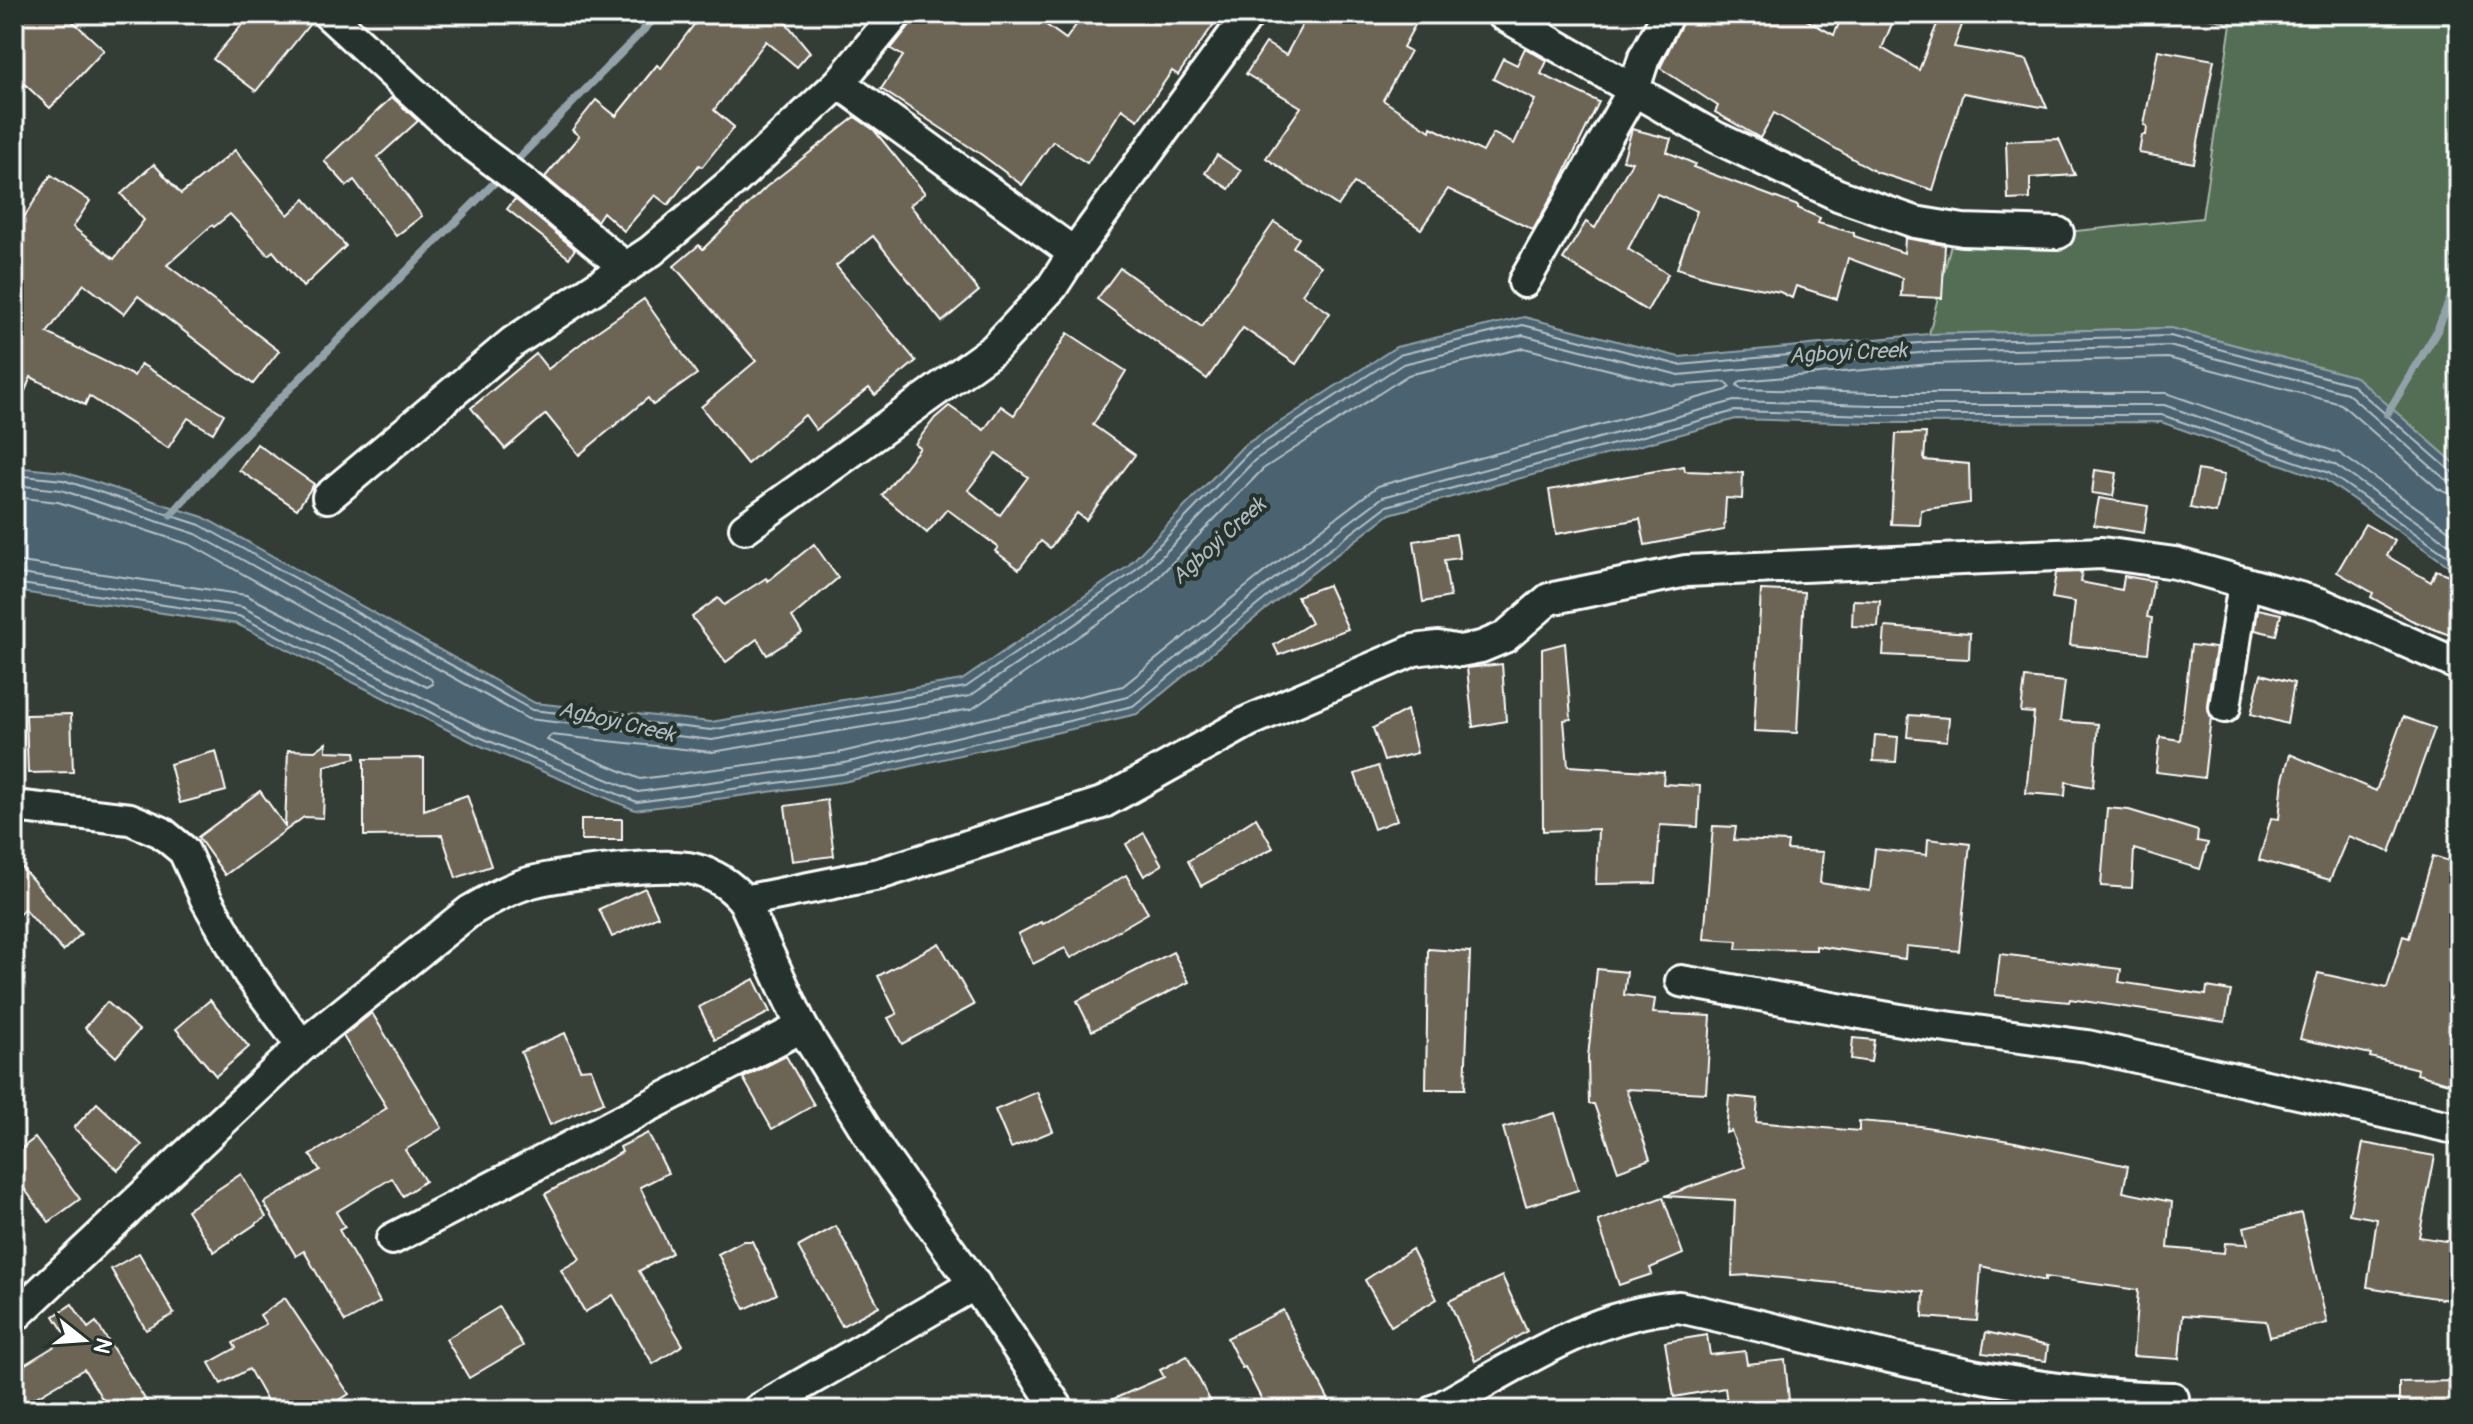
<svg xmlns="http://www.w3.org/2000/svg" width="2473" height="1424" font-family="Pangolin,sans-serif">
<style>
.green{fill:#526e55;stroke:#a8b6aa;stroke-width:2}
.water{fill:#4b6470;stroke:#93a2a9;stroke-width:2}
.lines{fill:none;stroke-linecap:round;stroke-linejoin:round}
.shore{stroke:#b7c1c6;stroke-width:2}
.stream{stroke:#93a2a9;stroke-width:8}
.building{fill:#6c6554;stroke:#fff;stroke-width:2;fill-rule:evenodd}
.minor-casing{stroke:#fff;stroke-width:36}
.minor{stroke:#26332d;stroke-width:30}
.labels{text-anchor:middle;stroke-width:8;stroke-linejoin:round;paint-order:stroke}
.water-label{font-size:22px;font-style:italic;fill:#aeb9bf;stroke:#26332d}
</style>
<rect width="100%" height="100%" fill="#343d35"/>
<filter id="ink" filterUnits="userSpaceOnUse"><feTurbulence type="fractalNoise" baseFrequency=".0125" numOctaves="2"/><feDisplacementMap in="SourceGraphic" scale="16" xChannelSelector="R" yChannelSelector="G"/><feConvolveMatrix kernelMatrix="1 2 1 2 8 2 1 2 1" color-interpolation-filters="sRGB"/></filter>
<g filter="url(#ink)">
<polygon class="green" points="2196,14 2459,14 2459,467 2355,377 2171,328 1929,334 1951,244 2202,218 2231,24"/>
<polygon class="water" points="1524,317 1679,357 1929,334 2171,328 2356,377 2459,467 2459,573 2325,480 2161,422 1873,423 1736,419 1390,514 1281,597 1137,714 843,782 635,810 474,743 237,624 14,591 14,467 64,472 203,517 535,703 711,722 962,680 1127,567 1243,446 1396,347"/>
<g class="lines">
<g class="shore">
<polygon points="1524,348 1673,386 1726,382 1730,387 1727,390 1378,486 1263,573 1123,686 838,753 640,779 547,740 551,735 712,752 972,709 1145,591 1263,469 1408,375"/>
<polyline points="14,475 63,480 200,525 532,710 711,730 966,687 1132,573 1249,452 1399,355 1523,325 1679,365 1930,342 2170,336 2351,384 2451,471 2459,473"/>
<polyline points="14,485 61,490 196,534 528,719 712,740 970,696 1138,581 1255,460 1403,364 1523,335 1679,375 1930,352 2169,346 2347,393 2445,479 2459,483"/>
<polyline points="2459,495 2449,494 2437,488 2341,404 2168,358 1931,364 1741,381 1737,385 1741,389 1873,393 2166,393 2339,453 2459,537"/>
<polyline points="14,497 58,502 191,545 431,679 433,684 427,687 246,595 14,561"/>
<polyline points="14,573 242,607 481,727 638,792 840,764 1128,697 1270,582 1383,497 1734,401 1873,405 2164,405 2334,464 2459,551"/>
<polyline points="14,583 239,616 477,736 637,802 842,774 1133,706 1276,590 1387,506 1735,411 1873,415 2162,415 2329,473 2459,564"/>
</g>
<g class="stream">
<polyline points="512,165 659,14"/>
<polyline points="2387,414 2437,331 2459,277"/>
<polyline points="171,515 223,456 502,175"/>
</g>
</g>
<g class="building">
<polygon points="14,14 65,14 104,50 50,108 14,74"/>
<polygon points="251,14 310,14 312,21 256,91 213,59"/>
<polygon points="702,14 779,14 810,52 797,67 766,41 714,110 734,127 702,167 699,165 668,205 655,195 624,231 603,212 597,221 545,177 579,136 572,130 596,100 616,116 657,65 661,68"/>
<polygon points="914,14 1031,14 1066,39 1084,14 1221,14 1178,75 1172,71 1138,120 1122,109 1087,163 1053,141 1022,185 982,155 881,89 903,56 891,49 910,25"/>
<polygon points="1308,14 1421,14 1403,47 1410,51 1383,100 1430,131 1431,127 1483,152 1493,133 1514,144 1535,100 1493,79 1503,58 1517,65 1525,48 1547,61 1541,74 1599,102 1558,186 1533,230 1448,189 1421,229 1354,183 1338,206 1266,158 1301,107 1246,74 1266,43 1286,55"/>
<polygon points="1686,14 1796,14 1834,35 1843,14 1896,14 1882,48 1919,70 1941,14 1966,14 1954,47 2027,60 2047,108 1963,93 1933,190 1876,172 1774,113 1760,138 1715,112 1718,106 1660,68"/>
<polygon points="2158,50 2214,60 2194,163 2139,153 2142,135 2146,135 2147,126 2144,125"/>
<polygon points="392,97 418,121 378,157 422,216 396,236 354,180 347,186 324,161"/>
<polygon points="855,117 874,130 925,193 910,205 979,291 942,322 873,236 836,266 916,361 875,395 869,388 816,430 805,415 747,464 701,407 756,361 674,266 699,245 703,249 766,187"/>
<polygon points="1632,129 1671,139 1667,152 1695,164 1693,167 1798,206 1798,208 1820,218 1818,223 1854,233 1854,236 1904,253 1905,238 1945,245 1942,298 1901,296 1902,278 1848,258 1837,299 1796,286 1792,298 1780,292 1712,279 1677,268 1697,211 1657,194 1628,249 1668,274 1647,311 1563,259 1586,222 1595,228 1632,162 1623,160"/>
<polygon points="2059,139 2075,175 2030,178 2030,199 2008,200 2006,141"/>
<polygon points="235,150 288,215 305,199 346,246 303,287 273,251 268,255 230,214 214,227 212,225 167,265 279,351 253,384 138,296 124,314 84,284 47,333 134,376 141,364 224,414 213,433 188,418 168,448 89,396 85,405 31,377 14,416 14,233 51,175 90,201 73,227 114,259 144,220 121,194 154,164 181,194"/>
<polygon points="1217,155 1241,171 1229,189 1205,173"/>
<polygon points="515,199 575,249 569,258 507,209"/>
<polygon points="1274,222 1299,238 1293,247 1321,266 1302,294 1330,313 1296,364 1243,328 1207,379 1097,299 1120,268 1202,327"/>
<polygon points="644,299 697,374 653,405 648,398 579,455 546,414 505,449 471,408 536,354 548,369 592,335"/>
<path d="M1068 333 1126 371 1093 425 1135 455 1086 520 1077 513 1050 548 1041 541 1019 569 995 551 998 547 947 509 927 533 882 495 920 448 915 444 935 418 949 406 984 430 1001 406 1014 415ZM996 453 1028 477 1000 515 968 490Z"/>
<polygon points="1926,433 1924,460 1969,464 1970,503 1921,510 1920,525 1891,524 1896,434"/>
<polygon points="257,444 314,484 297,509 239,470"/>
<polygon points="1684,466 1685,471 1743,473 1742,499 1726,498 1724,530 1645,545 1640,519 1556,534 1549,490"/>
<polygon points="2095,470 2117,473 2113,496 2092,493"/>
<polygon points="2198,470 2224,475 2216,513 2190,508"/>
<polygon points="2099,498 2148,506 2144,533 2094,525"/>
<polygon points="2365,524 2395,541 2387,556 2431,582 2436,570 2459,579 2459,618 2452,636 2411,620 2371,597 2373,593 2337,572"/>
<polygon points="1456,534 1460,558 1444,560 1450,597 1423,602 1414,541"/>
<polygon points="814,544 838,578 792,617 802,633 767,655 757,639 726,662 692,617 718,598 724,605 766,578 768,581"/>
<polygon points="2082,572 2080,582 2122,590 2124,576 2154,581 2147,617 2152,618 2148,653 2070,645 2075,602 2052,598 2056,573"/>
<polygon points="1328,585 1348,629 1279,655 1274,645 1311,623 1297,596"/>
<polygon points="1761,590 1804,592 1797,733 1754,731"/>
<polygon points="1853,600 1880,601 1878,627 1852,626"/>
<polygon points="2258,609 2281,614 2276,635 2255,630"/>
<polygon points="1885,627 1970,633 1969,659 1883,655"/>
<polygon points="1565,643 1571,719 1564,720 1568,766 1664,772 1663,784 1700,786 1698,827 1660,825 1656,883 1596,884 1598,829 1543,831 1542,649"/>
<polygon points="2191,645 2216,648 2207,704 2211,717 2204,778 2156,772 2160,737 2180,740"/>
<polygon points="1502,664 1506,721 1473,727 1467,668"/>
<polygon points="2261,674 2294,683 2287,724 2251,714"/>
<polygon points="2025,678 2065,682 2060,721 2098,724 2093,787 2066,782 2065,796 2026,793 2034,713 2021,712"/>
<polygon points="1407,710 1417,753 1384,761 1373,728"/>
<polygon points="71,714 73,772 28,773 26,715"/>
<polygon points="1909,715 1949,718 1947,741 1907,737"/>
<polygon points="2403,717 2435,728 2390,852 2348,836 2330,880 2259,860 2271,818 2279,819 2283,779 2290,754 2376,791"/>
<polygon points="1875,735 1898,737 1896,762 1873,761"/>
<polygon points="326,743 326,751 355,752 356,758 325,766 323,818 304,817 225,875 198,837 260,791 285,826 288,750 315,751"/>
<polygon points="216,751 226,791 180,803 170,764"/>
<polygon points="424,758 424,810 467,795 491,866 456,878 442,835 364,836 364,759"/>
<polygon points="1378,766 1397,820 1374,829 1355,774"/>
<polygon points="827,800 834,856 792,861 785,806"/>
<polygon points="2107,808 2129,810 2198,831 2197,841 2208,843 2200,869 2134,849 2132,888 2101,886"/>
<polygon points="1256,818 1273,848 1201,886 1188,861"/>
<rect x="581" y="819" width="41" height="21"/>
<polygon points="1713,826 1736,827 1734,840 1788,842 1787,850 1823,852 1820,883 1870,891 1875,849 1927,855 1928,839 1970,844 1959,951 1906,946 1905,959 1816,946 1816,950 1736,949 1737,941 1704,939"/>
<polygon points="1144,833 1162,865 1144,876 1126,844"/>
<polygon points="2433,856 2459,864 2459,1083 2449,1080 2448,1083 2417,1074 2418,1069 2370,1057 2371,1054 2300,1039 2318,973 2387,988 2403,936 2409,938"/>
<polygon points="14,859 81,934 63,951 24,909 14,920"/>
<polygon points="1126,875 1148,913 1071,958 1065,948 1033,964 1018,934 1041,922 1043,924"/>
<polygon points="645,888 658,916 612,937 599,909"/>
<polygon points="939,943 974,1005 902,1044 888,1018 897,1014 878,976"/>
<polygon points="1428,949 1470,952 1465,1089 1426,1089"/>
<polygon points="1173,952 1189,982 1092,1031 1077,1001"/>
<polygon points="2000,954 2121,969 2119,982 2206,995 2207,987 2231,991 2225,1022 2070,999 2069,1002 1995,995"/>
<polygon points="1597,969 1627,972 1624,995 1655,999 1653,1013 1711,1016 1706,1093 1626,1089 1650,1159 1618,1171 1594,1104 1589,1104 1588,1057"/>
<polygon points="754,979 770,1012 715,1040 699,1007"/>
<polygon points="210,1000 249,1047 216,1076 176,1029"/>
<polygon points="107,1002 139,1030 116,1057 85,1028"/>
<polygon points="372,1013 442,1128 405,1150 425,1181 403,1196 392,1178 336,1212 345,1227 339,1230 380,1302 345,1322 304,1251 296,1256 264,1203 320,1170 310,1155 387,1108 343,1036"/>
<polygon points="565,1033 580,1069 591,1068 604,1102 550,1125 521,1052"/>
<polygon points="1853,1038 1874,1040 1871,1062 1851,1059"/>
<polygon points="786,1056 814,1105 772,1129 743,1078"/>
<polygon points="1037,1092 1053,1131 1011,1148 995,1110"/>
<polygon points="1729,1096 1758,1099 1756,1122 1859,1131 1859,1121 1920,1126 2015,1142 2128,1166 2123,1192 2172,1202 2168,1248 2224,1253 2225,1243 2248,1244 2244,1227 2301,1213 2327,1323 2270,1337 2266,1321 2183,1315 2179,1359 2133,1356 2138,1290 2045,1277 2045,1281 1981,1266 1977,1321 1923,1317 1924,1292 1751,1275 1732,1276 1735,1200 1665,1196 1745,1167 1731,1131 1726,1133"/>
<polygon points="97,1103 142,1145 118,1170 74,1128"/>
<polygon points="1555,1113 1578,1190 1526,1206 1503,1128"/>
<polygon points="648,1133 668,1173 640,1187 672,1253 639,1271 683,1345 653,1364 613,1295 585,1312 561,1270 580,1259 545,1194 622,1152 620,1147"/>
<polygon points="35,1138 80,1199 49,1222 14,1175 14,1154"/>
<polygon points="2363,1143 2435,1156 2419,1237 2459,1243 2459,1285 2451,1284 2449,1300 2367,1287 2377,1219 2349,1214"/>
<polygon points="241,1174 266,1217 214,1252 187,1210"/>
<polygon points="1663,1197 1683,1254 1650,1268 1652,1274 1619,1285 1598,1221"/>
<polygon points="836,1226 879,1306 842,1326 798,1247"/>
<polygon points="743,1241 752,1241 777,1294 745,1309 718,1254"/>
<polygon points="1412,1249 1437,1299 1391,1326 1365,1280"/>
<polygon points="139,1253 174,1314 146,1330 111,1269"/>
<polygon points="1502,1276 1527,1331 1475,1361 1449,1301"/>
<polygon points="285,1298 349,1394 324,1410 272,1410 249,1369 221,1384 209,1363 236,1348 233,1343 266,1324 260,1315"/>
<polygon points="72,1304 88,1328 96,1322 152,1410 109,1410 84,1369 14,1410 14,1371 68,1338 54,1316"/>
<polygon points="499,1307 523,1346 469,1378 446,1339"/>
<polygon points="1283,1310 1300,1345 1334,1410 1267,1410 1245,1367 1242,1368 1227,1338"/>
<polygon points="1986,1332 2048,1346 2046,1361 1982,1353"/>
<polygon points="1707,1335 1710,1355 1745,1351 1747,1364 1785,1360 1790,1410 1728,1410 1725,1388 1674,1397 1665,1342"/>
<polygon points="1187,1356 1215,1410 1088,1410 1164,1377 1160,1370"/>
<polygon points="2459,1381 2459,1410 2399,1410 2399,1382"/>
</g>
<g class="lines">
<defs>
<g id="minor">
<polyline points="328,14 463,138 526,185 626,268"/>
<polyline points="1502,14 1715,137 1838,195 1915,222 1963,230 2058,233"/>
<polyline points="839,83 1074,253"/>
<polyline points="1524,282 1634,89 1644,58 1668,14"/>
<polyline points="328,497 513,342 651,251 735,180 839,83 896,14"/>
<polyline points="745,528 994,349 1052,287 1074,253 1249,14"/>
<polyline points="2225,707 2244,583"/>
<polyline points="14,806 130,819 161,832 184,851 206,899 249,974 302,1046"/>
<polyline points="744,901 802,1027 879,1151 989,1305 1059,1410"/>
<polyline points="1681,981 1917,1023 2087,1046 2459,1129"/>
<polyline points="392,1239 802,1027"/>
<path d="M14 1317 302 1046 470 911C489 900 510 888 532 882 562 874 664 862 693 869 714 874 730 884 744 901L879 874 1102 803 1249 721 1414 650 1438 647 1460 651 1481 647 1505 637 1549 599 1686 571 2102 553 2175 563 2321 604 2459 665"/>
<polyline points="758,1410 975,1284"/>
<path d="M1436 1410C1512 1368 1591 1313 1679 1307 1843 1343 2004 1395 2173 1398"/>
</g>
</defs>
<use href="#minor" class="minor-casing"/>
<use href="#minor" class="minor"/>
</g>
</g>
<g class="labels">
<g class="water-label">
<text transform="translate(1848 352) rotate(-3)" y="8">Agboyi Creek</text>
<text transform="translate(1218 540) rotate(-42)" y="8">Agboyi Creek</text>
<text transform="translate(617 721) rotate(13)" y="8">Agboyi Creek</text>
</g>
</g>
<rect width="2473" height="1424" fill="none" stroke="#26332d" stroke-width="48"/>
<rect x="24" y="24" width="2425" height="1376" fill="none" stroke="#fff" stroke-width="3" filter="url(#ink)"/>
<g transform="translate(84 1340) rotate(107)" stroke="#26332d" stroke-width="6" paint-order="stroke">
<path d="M0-6L14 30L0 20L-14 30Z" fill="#ffffff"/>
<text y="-12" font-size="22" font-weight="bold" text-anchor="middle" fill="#ffffff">N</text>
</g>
</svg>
